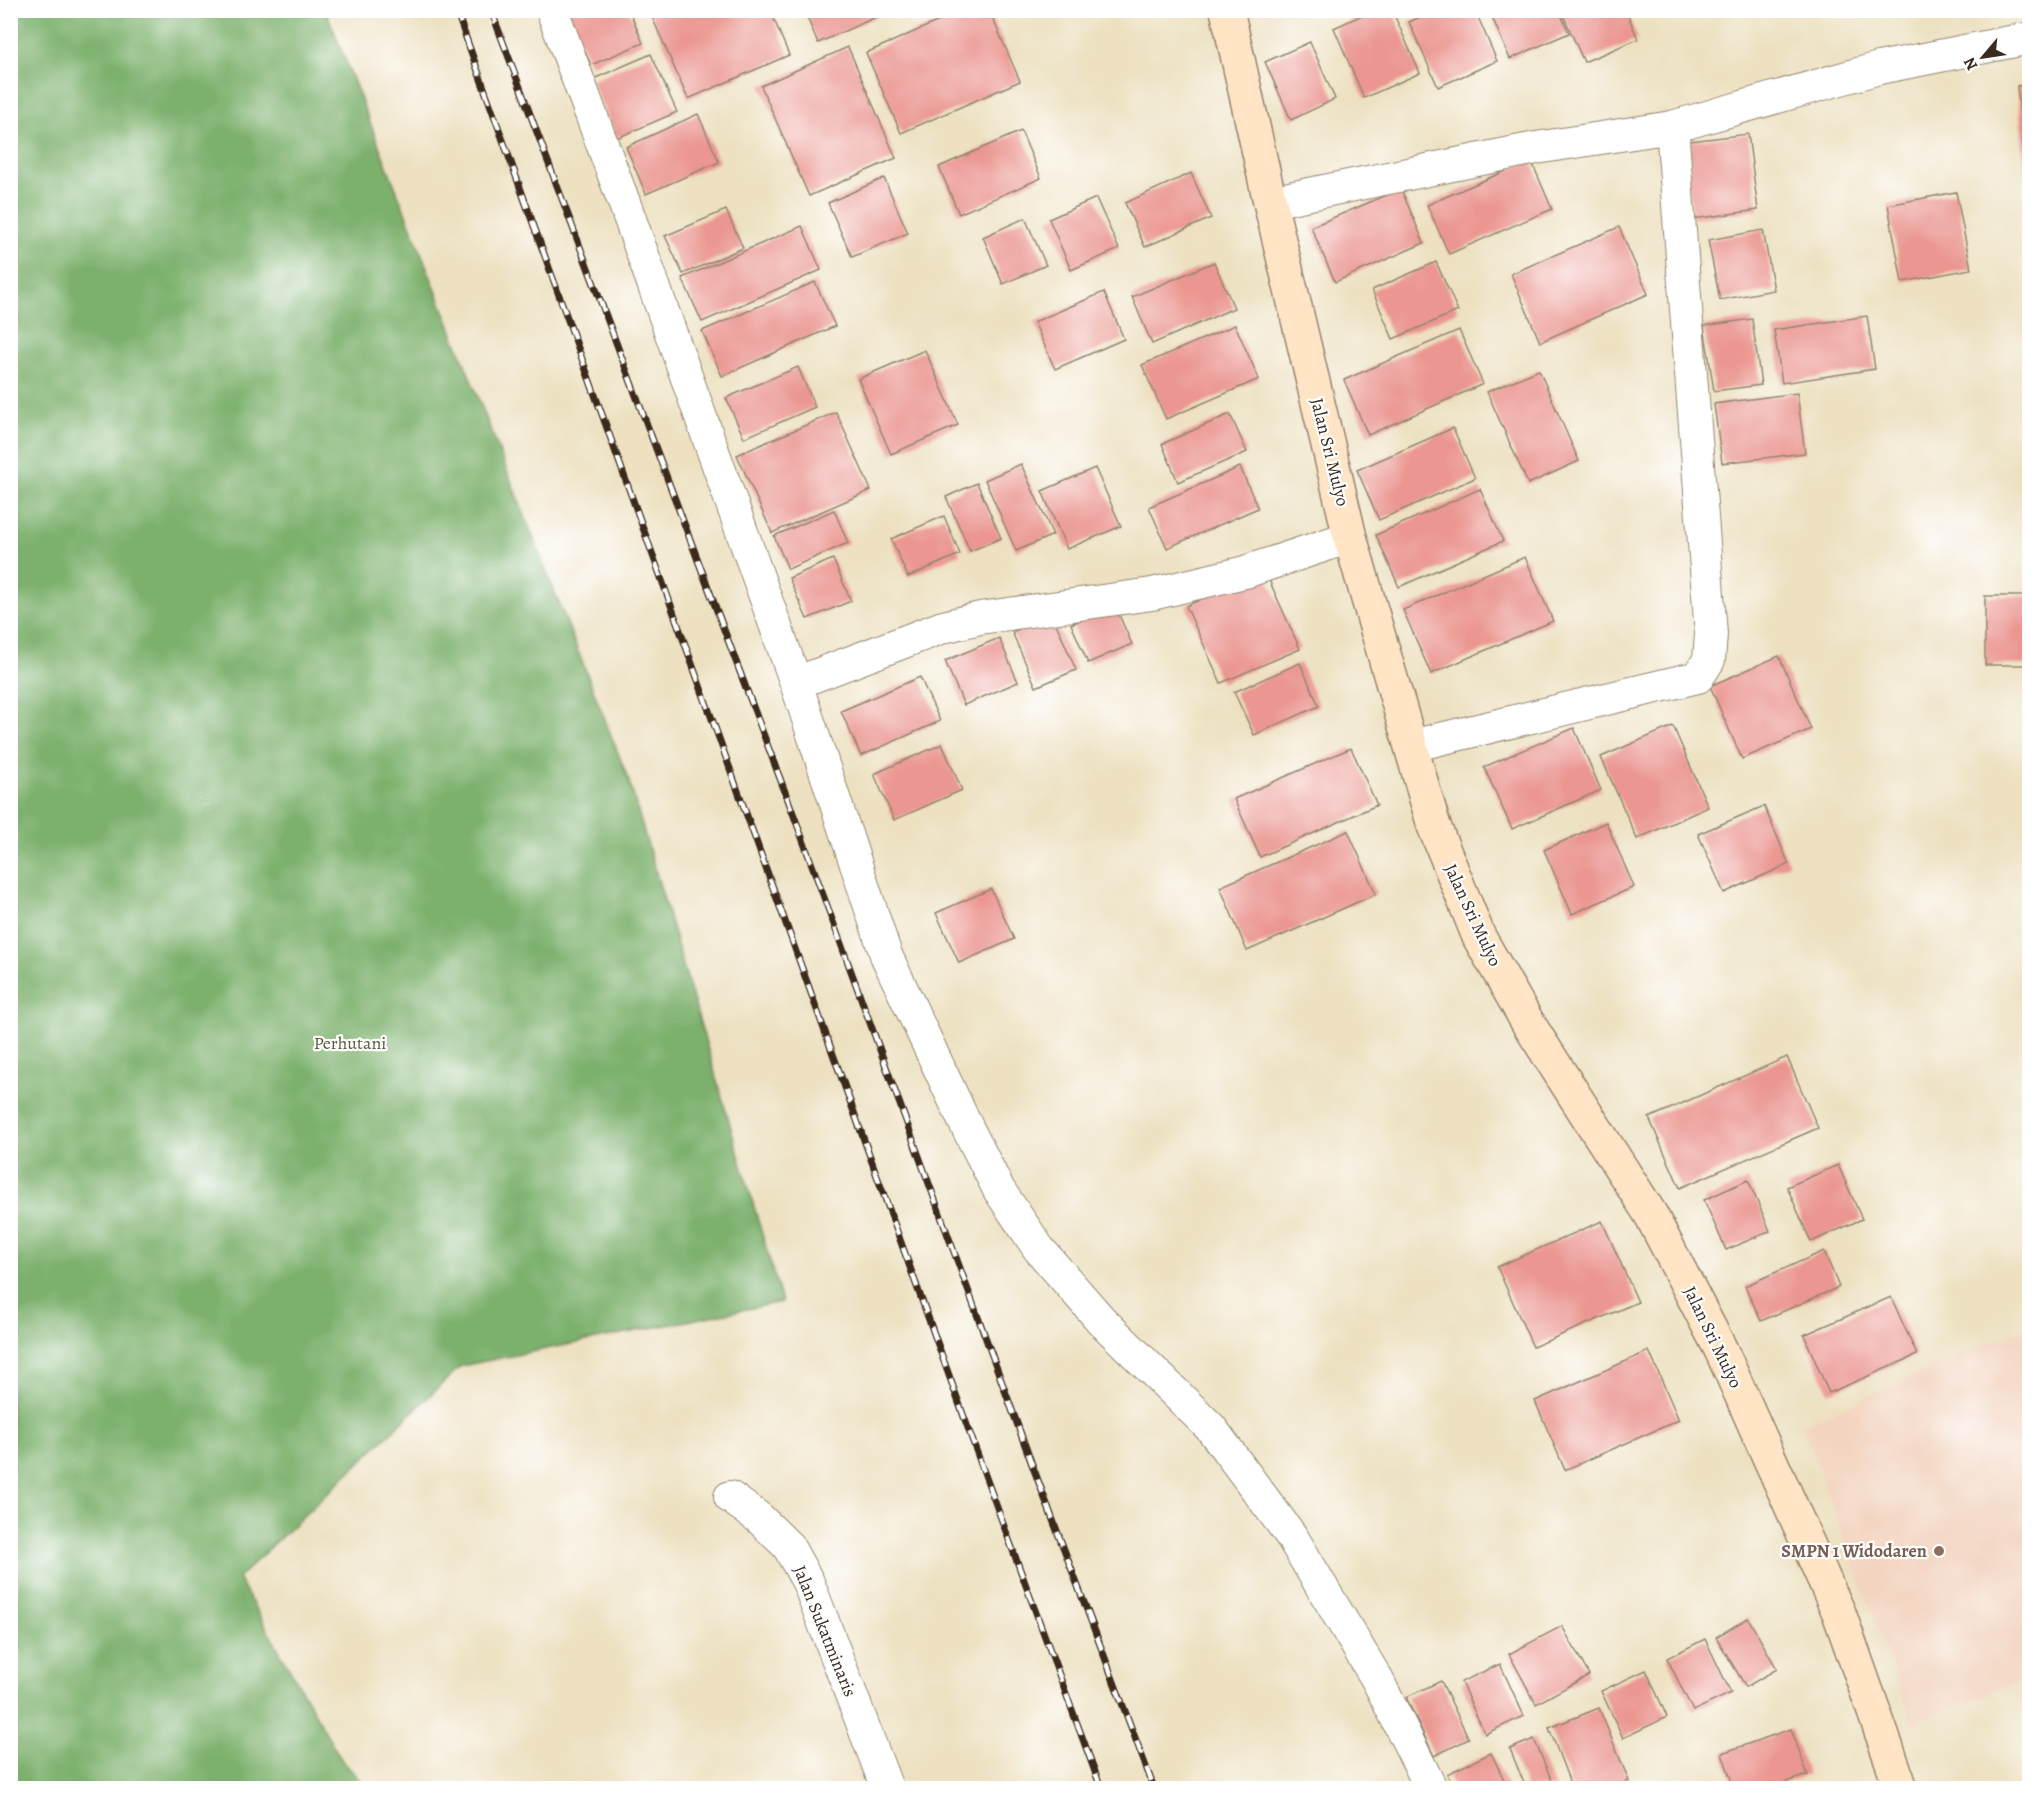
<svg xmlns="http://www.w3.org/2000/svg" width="2040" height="1799" font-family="Alegreya,serif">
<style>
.built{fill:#f3d4bf}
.forest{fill:#7cb06c;stroke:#5c6d45;stroke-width:1.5}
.building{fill:#eb9690}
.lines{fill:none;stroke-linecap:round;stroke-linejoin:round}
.minor-casing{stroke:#948670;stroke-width:34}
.secondary-casing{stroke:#948670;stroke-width:36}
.minor{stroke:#fff;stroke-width:32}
.secondary{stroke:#ffe4c6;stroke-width:33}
.rail-casing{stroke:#3b2a1e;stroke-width:7}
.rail{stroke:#fff;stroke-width:4.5;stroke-dasharray:14;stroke-linecap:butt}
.education-dot{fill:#8d6e63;stroke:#fff;stroke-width:2}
.labels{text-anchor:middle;stroke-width:4.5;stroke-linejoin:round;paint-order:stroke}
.street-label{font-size:18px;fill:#3b2a1e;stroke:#fff}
.park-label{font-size:18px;fill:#585b3a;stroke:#fff}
.education-label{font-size:18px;font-weight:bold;fill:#785e54;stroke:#fff;text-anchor:end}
</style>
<rect width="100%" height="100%" fill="#fff"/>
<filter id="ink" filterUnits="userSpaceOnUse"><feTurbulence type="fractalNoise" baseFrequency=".0167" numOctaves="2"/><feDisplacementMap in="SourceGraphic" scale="12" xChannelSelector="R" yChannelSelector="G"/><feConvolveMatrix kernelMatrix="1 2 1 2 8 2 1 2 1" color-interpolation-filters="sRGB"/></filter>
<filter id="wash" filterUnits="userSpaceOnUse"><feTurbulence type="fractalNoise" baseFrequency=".008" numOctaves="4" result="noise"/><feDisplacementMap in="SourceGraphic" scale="24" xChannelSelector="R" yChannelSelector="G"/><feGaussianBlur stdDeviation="1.35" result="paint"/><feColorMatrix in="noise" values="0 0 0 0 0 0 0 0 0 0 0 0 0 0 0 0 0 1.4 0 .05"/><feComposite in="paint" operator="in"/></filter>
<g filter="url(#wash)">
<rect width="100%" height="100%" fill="#ede1c1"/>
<polygon class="built" points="2029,1326 2029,1677 1913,1723 1802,1425"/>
<polygon class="forest" points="11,10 326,11 629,781 782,1302 461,1366 238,1578 341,1759 367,1788 11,1788"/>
<g id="blocks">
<g class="building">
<polygon points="566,10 629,10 643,43 591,65"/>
<polygon points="649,10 770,10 789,55 688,99"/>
<polygon points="804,10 884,10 885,13 818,43"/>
<polygon points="964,10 989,10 1020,81 901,133 866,53"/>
<polygon points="1373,10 1392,10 1420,73 1364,98 1334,28"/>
<polygon points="1436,10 1475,10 1497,61 1438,87 1409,22"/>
<polygon points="1489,10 1559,10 1569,33 1510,59"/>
<polygon points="1561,10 1626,10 1638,39 1584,62"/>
<polygon points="1310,42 1335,99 1291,120 1265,62"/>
<polygon points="848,47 896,158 809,196 761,86"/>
<polygon points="651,54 677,112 617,138 591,80"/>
<polygon points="2030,85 2030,194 2028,195 2017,86"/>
<polygon points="698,114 719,162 646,194 626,147"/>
<polygon points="1021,131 1041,178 959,214 939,167"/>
<polygon points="1748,134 1758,210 1693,219 1682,142"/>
<polygon points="1531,160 1552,209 1449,254 1427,205"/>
<polygon points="1191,173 1211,218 1145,247 1125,203"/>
<polygon points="884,178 908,233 852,257 828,203"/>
<polygon points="1401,189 1424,243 1335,282 1311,227"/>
<polygon points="1956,192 1971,269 1902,282 1888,205"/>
<polygon points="1096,198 1119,249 1071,270 1049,219"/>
<polygon points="726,210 743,248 683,274 665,236"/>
<polygon points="1025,218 1046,265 1003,284 983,237"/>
<polygon points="802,226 821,270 702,322 682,278"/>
<polygon points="1619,227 1648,294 1540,342 1511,274"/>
<polygon points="1763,230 1774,290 1720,300 1708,240"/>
<polygon points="1214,262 1234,308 1152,344 1132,297"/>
<polygon points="1436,262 1458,311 1393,339 1372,290"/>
<polygon points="815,282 835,326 722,376 702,331"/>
<polygon points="1104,292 1124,339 1055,369 1034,322"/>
<polygon points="1867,316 1875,369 1782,383 1774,330"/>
<polygon points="1752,319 1761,385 1714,391 1704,326"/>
<polygon points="1235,325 1259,379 1166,419 1142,365"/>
<polygon points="1459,330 1483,384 1368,435 1344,380"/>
<polygon points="925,350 958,425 891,454 858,379"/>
<polygon points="798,367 815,407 744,438 726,398"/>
<polygon points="1539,370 1579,461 1528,484 1487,392"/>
<polygon points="1797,393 1805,453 1722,463 1714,404"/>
<polygon points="836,412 871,490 772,533 737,455"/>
<polygon points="1230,414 1247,452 1178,482 1162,444"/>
<polygon points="1453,428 1475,478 1379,520 1357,470"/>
<polygon points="1021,464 1053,535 1016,551 985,480"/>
<polygon points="1240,467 1258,508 1167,548 1149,507"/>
<polygon points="1095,468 1121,526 1067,549 1042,491"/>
<polygon points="977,483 1001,538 970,551 946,497"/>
<polygon points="1480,489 1503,541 1399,587 1376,535"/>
<polygon points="834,510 848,543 788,569 774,536"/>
<polygon points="944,516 960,554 908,577 891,539"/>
<polygon points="1525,557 1553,621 1431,674 1403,610"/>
<polygon points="833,559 851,601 807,619 789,578"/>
<polygon points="1265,571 1300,649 1221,683 1186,606"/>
<rect x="1985" y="596" width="45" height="69"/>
<polygon points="1115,606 1132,644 1088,663 1071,624"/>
<polygon points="1052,614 1076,670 1036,687 1012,632"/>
<polygon points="999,638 1018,682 964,705 945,661"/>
<polygon points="1779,656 1811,729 1742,759 1710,686"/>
<polygon points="1300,663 1319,706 1254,735 1234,692"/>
<polygon points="920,677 940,721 861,756 841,711"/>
<polygon points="1673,726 1708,807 1637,839 1601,757"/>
<polygon points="1574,728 1601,790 1512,829 1484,767"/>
<polygon points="942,744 962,790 894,820 874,774"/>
<polygon points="1351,748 1377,805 1260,857 1234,799"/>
<polygon points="1764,806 1789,864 1724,893 1698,834"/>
<polygon points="1606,822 1634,887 1572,914 1544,850"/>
<polygon points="1348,831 1376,894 1247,951 1220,887"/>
<polygon points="991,889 1014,939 959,963 936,913"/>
<polygon points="1787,1057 1818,1128 1680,1188 1649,1118"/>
<polygon points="1838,1165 1862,1219 1811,1242 1787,1187"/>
<polygon points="1748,1180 1770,1231 1726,1250 1704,1200"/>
<polygon points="1602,1221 1638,1302 1533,1347 1497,1267"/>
<polygon points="1824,1251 1839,1287 1761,1321 1745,1286"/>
<polygon points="1891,1297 1917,1355 1829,1393 1804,1335"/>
<polygon points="1649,1351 1679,1420 1565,1470 1535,1401"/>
<polygon points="1748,1618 1777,1669 1746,1687 1716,1637"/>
<polygon points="1562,1626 1589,1675 1536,1704 1509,1654"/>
<polygon points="1705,1639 1731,1693 1693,1711 1667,1658"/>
<polygon points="1500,1664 1524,1716 1485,1734 1461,1682"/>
<polygon points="1646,1670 1667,1717 1623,1738 1601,1691"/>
<polygon points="1441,1681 1469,1739 1434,1756 1406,1697"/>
<polygon points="1599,1708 1629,1781 1610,1788 1572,1788 1549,1728"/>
<polygon points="1791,1729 1808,1775 1769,1788 1734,1788 1722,1753"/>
<polygon points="1534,1739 1555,1788 1526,1788 1510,1749"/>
<polygon points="1491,1753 1508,1788 1454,1788 1447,1774"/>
</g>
</g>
</g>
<g filter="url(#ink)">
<use href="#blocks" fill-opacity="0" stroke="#948670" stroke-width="1.5"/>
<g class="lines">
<defs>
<g id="minor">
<polyline points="552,10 625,205 796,683 886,955 965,1123 999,1190 1039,1249 1101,1320 1211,1428 1292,1537 1378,1681 1431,1788"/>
<polyline points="1270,202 1536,148 1672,127 1879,68 2030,38"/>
<polyline points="796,683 943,627 980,618 1152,594 1245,572 1350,537"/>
<polyline points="1411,746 1698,677 1709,660 1711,634 1672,127"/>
<polyline points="730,1497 759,1518 788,1546 808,1582 887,1788"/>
</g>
<polyline id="secondary" points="1227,10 1270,202 1350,537 1434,826 1479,937 1528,1023 1651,1215 1721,1350 1839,1613 1901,1788"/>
</defs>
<use href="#minor" class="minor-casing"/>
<use href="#secondary" class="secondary-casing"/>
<use href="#minor" class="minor"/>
<use href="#secondary" class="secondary"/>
<defs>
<g id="rail">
<polyline points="456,10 985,1475 1101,1788"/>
<polyline points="491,10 793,813 1033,1467 1154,1788"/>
</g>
</defs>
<use href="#rail" class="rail-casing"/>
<use href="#rail" class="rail"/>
</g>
</g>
<circle class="education-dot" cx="1939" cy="1551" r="6"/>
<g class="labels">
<g class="street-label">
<text transform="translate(1330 452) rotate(76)" y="6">Jalan Sri Mulyo</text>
<text transform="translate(1473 915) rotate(65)" y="6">Jalan Sri Mulyo</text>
<text transform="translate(1713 1337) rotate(64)" y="6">Jalan Sri Mulyo</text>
<text transform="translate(825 1631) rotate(68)" y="6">Jalan Sukatminaris</text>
</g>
<g class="park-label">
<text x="350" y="1049">Perhutani</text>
</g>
<g class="education-label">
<text x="1927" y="1557">SMPN 1 Widodaren</text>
</g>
</g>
<rect width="2040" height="1799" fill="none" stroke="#fff" stroke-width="36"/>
<g transform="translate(1983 57) rotate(241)" stroke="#ffffff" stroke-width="4.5" paint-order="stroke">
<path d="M0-4.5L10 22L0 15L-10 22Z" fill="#3b2a1e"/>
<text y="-9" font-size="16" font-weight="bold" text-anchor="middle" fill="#3b2a1e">N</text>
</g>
</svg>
